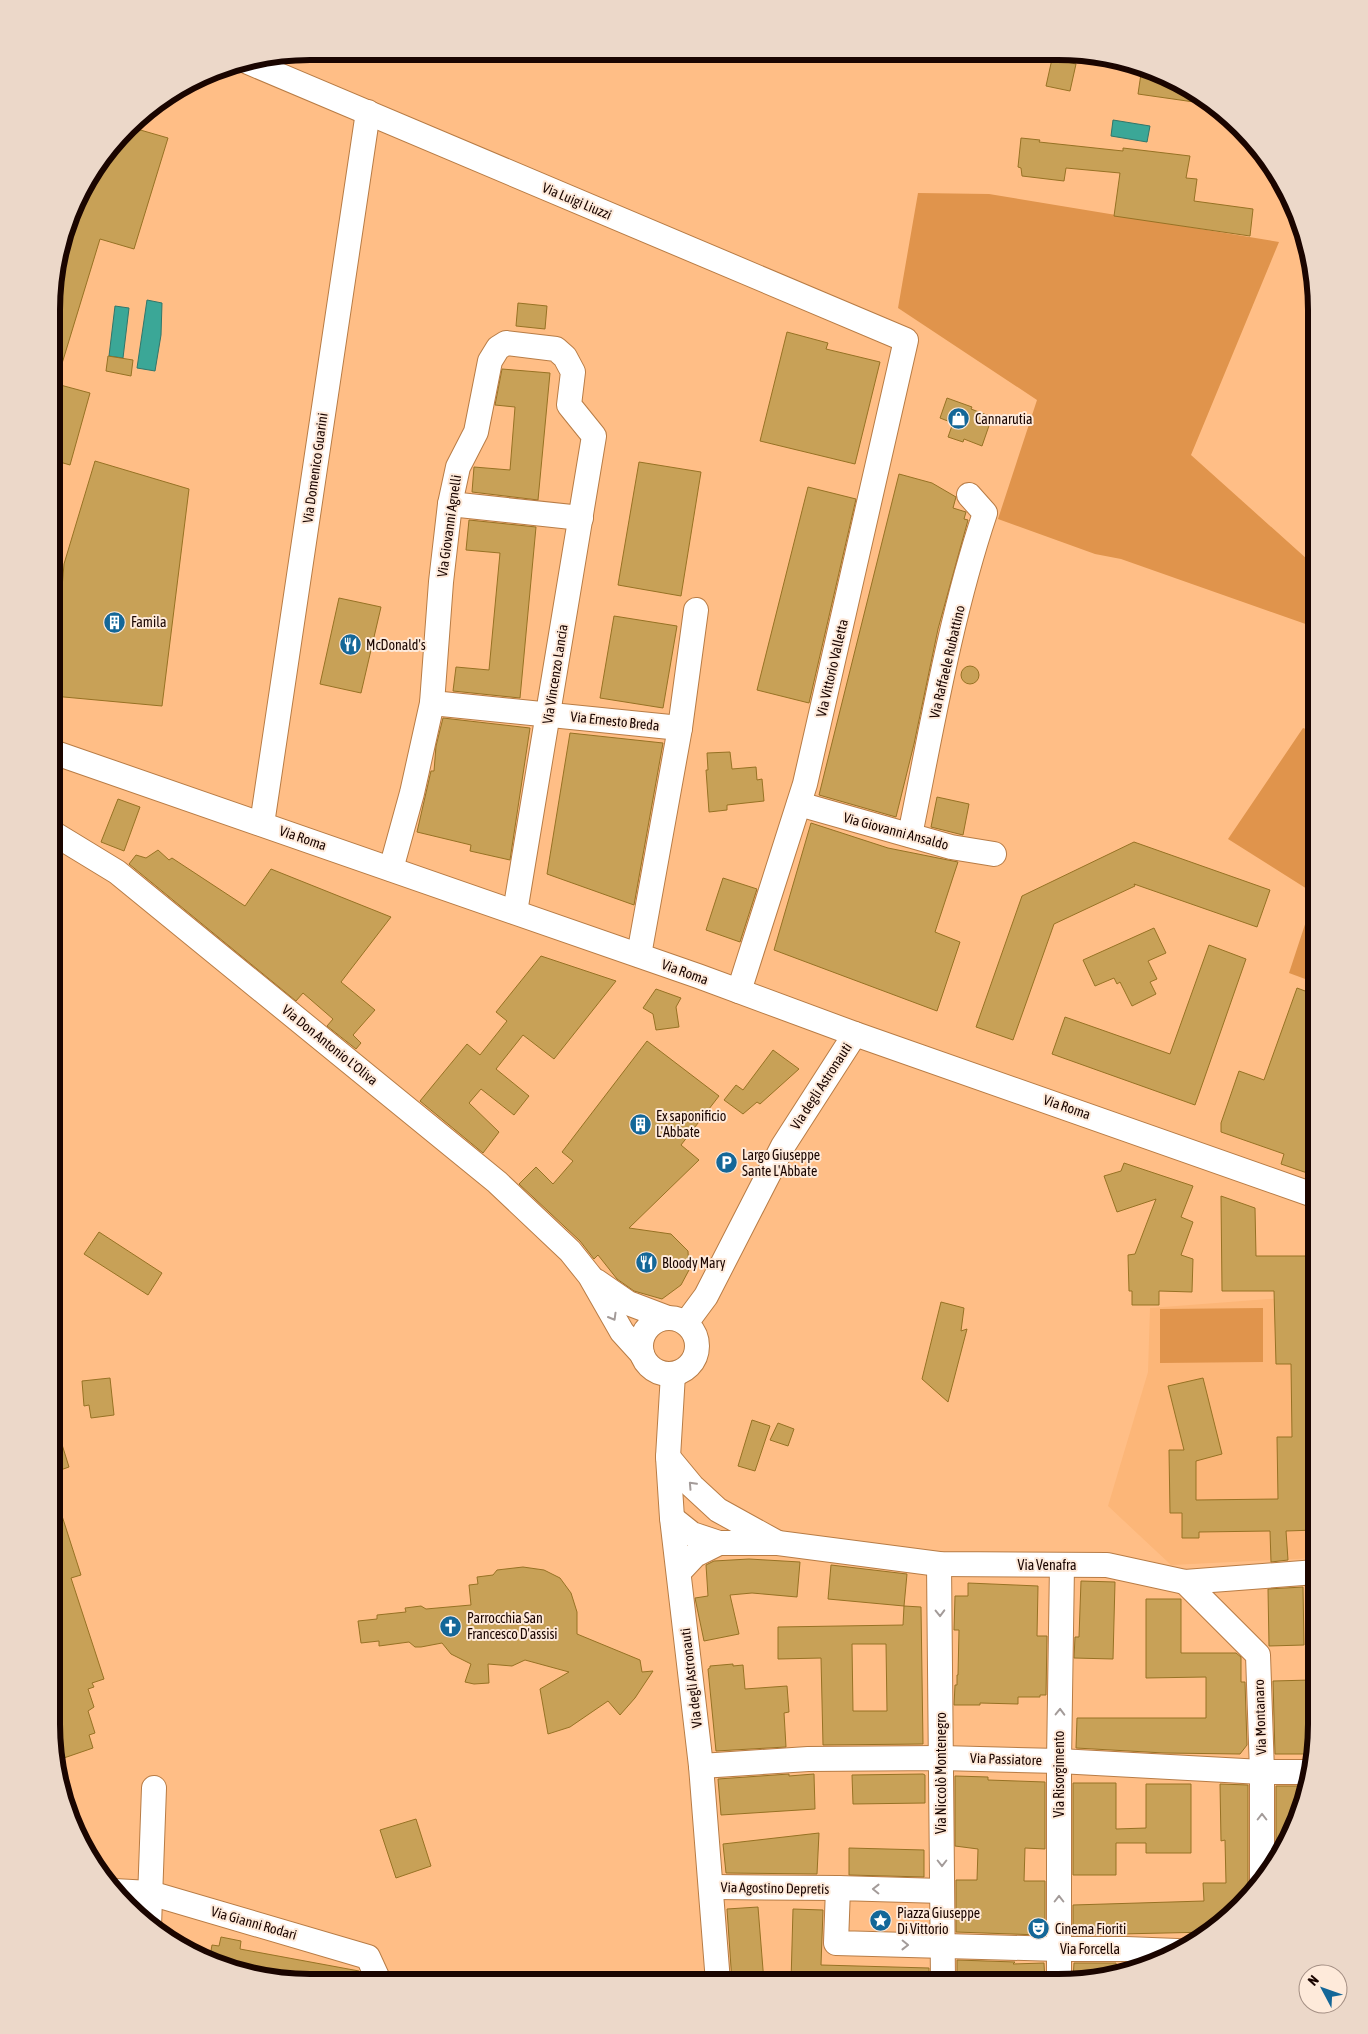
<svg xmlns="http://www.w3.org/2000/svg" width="1368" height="2034" font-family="'Asap Condensed',sans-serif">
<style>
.built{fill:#fcb678}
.green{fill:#e0944c}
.water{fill:#3ba797;stroke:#31766a}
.building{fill:#c8a157;stroke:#977224;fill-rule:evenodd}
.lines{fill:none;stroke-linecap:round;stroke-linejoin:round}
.minor-casing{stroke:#b87c45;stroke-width:26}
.minor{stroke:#fff;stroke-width:24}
.oneway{stroke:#a39b99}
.labels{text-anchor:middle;stroke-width:4;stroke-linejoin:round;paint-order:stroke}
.street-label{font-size:14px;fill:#1a0500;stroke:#feeada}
.poi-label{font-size:14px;fill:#1a0500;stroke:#feeada;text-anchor:start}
.rim{fill:none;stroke:#1a0500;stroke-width:6}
</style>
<rect width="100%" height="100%" fill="#ffbe86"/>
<polygon class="built" points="1296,1297 1296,1316 1316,1315 1316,1558 1171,1565 1108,1506 1148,1372 1150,1308"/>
<g class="green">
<polygon points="918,193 989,194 1279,242 1191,455 1317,568 1317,628 1121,559 1095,554 998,519 1037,400 898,308"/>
<polygon points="1303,728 1317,733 1316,983 1289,973 1315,894 1228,839"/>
<polygon points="1263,1308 1263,1362 1160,1363 1160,1309"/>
</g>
<g class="water">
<polygon points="1113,120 1150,126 1147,142 1111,136"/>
<polygon points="147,300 162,303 161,335 155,371 137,368"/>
<polygon points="115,306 129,308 123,358 109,356"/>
</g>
<g class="building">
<polygon points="1052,59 1076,64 1070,91 1046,86"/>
<polygon points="1142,67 1157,71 1215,105 1138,94"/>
<polygon points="130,127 168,138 134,249 100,239 57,380 53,379 54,276 86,181"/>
<polygon points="1021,138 1040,140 1039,142 1123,151 1123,148 1190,156 1186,178 1197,179 1194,201 1253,209 1250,236 1114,216 1120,173 1066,168 1064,181 1022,176 1021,168 1018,167"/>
<polygon points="518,303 547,306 545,329 516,326"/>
<polygon points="787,332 828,343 826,349 880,362 855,464 760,441"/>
<polygon points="108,356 133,360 131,376 106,371"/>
<polygon points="502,369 550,373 538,500 472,492 474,467 510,470 515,407 495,405"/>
<polygon points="53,383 90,393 70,465 53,460"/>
<polygon points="947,398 972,407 971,409 992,417 982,446 964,439 963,442 948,437 953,423 940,418"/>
<polygon points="95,461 189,489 162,706 53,696 64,564"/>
<polygon points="639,462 701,472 681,596 618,585"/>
<polygon points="899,474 932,483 956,497 953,508 966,512 964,519 968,520 938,629 914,744 896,817 819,795"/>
<polygon points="808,487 856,499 809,703 757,690"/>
<polygon points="469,520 536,527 520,698 453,691 456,667 489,670 500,553 466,550"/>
<polygon points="339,598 381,607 361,693 320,684"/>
<polygon points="614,616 677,626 663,708 600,698"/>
<circle cx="970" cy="675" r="9"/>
<polygon points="443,718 530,728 510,860 470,851 471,845 417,832 431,771 434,771 436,746"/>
<polygon points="570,733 663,743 634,905 547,874"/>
<polygon points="730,752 732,769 756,767 757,780 762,779 764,801 727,805 727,810 709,812 706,770 708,770 707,753"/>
<polygon points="937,797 969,804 963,835 931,827"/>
<polygon points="118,799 140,807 124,851 101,842"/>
<polygon points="811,823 888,848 958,862 935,932 960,942 937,1011 774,950"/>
<polygon points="1134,842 1270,890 1257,927 1134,884 1135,886 1054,924 1013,1040 976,1027 1022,896"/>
<polygon points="158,850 169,860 172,858 245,906 271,869 391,917 341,982 375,1010 353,1035 361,1043 356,1049 327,1026 333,1019 303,993 296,1001 129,864 136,855 146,858"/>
<polygon points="723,878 757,889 740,942 706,930"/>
<polygon points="1154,928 1166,953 1148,961 1157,979 1150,982 1156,994 1132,1006 1120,982 1117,984 1114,978 1095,986 1083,960"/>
<polygon points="1209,945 1246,959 1195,1105 1052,1054 1065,1017 1170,1054"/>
<polygon points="541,956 616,981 554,1059 523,1035 496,1069 529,1096 514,1115 481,1089 469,1103 499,1132 483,1153 420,1101 467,1044 480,1055 507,1021 496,1012"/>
<polygon points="1297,988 1316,995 1316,1176 1281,1164 1284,1154 1221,1132 1221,1123 1239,1071 1264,1080"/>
<polygon points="656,989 681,998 676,1007 679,1027 656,1030 653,1014 643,1008"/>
<polygon points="647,1041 719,1096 681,1145 699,1160 629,1228 671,1234 688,1251 689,1270 681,1285 662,1299 634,1291 617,1279 598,1255 594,1259 580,1241 519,1184 536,1167 553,1184 573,1161 562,1152"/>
<polygon points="773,1050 799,1069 760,1104 757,1102 743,1114 724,1100 736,1085 743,1090"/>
<polygon points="1124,1163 1193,1186 1181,1217 1193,1222 1181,1255 1193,1259 1192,1292 1159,1291 1159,1305 1132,1305 1132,1291 1129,1291 1128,1255 1135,1254 1156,1199 1117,1212 1104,1176 1121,1171"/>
<polygon points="1221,1196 1255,1208 1256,1256 1307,1256 1308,1318 1316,1318 1316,1530 1286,1531 1288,1560 1271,1562 1270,1531 1199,1532 1199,1538 1182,1538 1182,1513 1170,1513 1169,1450 1184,1450 1168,1386 1203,1378 1222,1454 1196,1461 1196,1500 1278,1499 1277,1437 1292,1437 1291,1364 1276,1364 1274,1291 1222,1291"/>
<polygon points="99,1232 162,1273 148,1295 84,1254"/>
<polygon points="941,1302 964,1308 961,1331 967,1329 948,1402 922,1379"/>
<polygon points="110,1378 114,1415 91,1418 89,1405 84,1406 82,1381"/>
<polygon points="752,1420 770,1426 755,1471 738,1466"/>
<polygon points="52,1422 55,1422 69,1467 52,1473"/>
<polygon points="778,1423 794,1429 788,1446 770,1440"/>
<polygon points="55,1494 81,1575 71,1578 104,1679 92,1683 94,1687 88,1689 94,1707 88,1711 95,1733 89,1735 93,1748 58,1760 51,1724 52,1495"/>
<polygon points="749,1559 800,1562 797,1597 752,1593 730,1595 739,1634 704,1641 695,1598 708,1596 706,1565 714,1561"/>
<polygon points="831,1565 907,1574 904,1606 828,1599"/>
<polygon points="523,1567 544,1570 560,1578 571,1593 577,1612 577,1634 640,1660 642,1672 653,1671 635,1698 620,1715 608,1701 570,1727 548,1734 540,1689 569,1672 525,1660 512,1666 488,1664 489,1683 474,1684 465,1682 471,1664 451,1654 442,1643 421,1647 415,1647 409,1642 379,1646 379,1641 361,1643 358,1621 377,1619 377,1615 406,1612 405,1608 421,1606 426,1609 471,1605 469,1585 478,1584 477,1577 493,1575 497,1570"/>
<polygon points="1081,1581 1115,1582 1113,1659 1074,1658 1075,1637 1079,1637"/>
<polygon points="968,1583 1038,1586 1037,1636 1047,1636 1046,1695 1040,1695 1040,1697 1018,1697 1018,1704 980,1703 980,1705 954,1705 955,1685 957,1685 957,1675 958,1675 959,1630 954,1630 955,1596 968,1596"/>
<polygon points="1303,1587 1304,1645 1269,1646 1268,1589"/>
<polygon points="1146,1599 1181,1599 1181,1653 1236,1653 1241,1657 1241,1682 1245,1682 1247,1745 1240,1754 1164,1753 1076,1748 1077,1718 1206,1718 1206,1677 1146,1678"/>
<path d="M904 1606 921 1607 923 1744 823 1745 821 1658 778 1659V1627L903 1625ZM852 1644H886L887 1711H853Z"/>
<polygon points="733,1664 733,1666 743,1665 745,1689 787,1686 789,1712 784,1713 786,1747 716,1751 708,1669 710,1668 710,1666"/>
<polygon points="1311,1680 1313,1754 1275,1754 1273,1681"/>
<polygon points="789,1774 789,1776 814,1774 815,1809 721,1815 718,1779"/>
<polygon points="923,1774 925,1775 925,1803 853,1804 852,1775"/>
<polygon points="955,1776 988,1777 988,1780 1045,1782 1045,1849 1025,1848 1024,1881 1045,1881 1045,1929 1040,1935 956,1932 956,1880 977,1880 978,1849 955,1846"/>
<polygon points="1073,1783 1116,1783 1116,1829 1146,1828 1146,1784 1191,1784 1191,1853 1146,1853 1146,1843 1116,1843 1116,1875 1073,1875"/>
<polygon points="1220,1784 1248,1785 1248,1883 1253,1892 1211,1932 1073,1935 1073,1905 1204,1901 1203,1883 1226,1883 1225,1840 1221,1841"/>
<polygon points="1276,1786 1307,1786 1303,1808 1276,1859"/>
<polygon points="416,1819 431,1866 396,1878 380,1830"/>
<polygon points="819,1833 817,1874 726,1873 723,1844"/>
<polygon points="849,1848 924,1850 924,1877 849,1875"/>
<polygon points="758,1907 764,1982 732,1982 727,1909"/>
<polygon points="793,1909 823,1910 821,1965 929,1968 929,1982 791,1982"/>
<polygon points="221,1937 241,1941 240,1949 359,1971 364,1981 310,1981 292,1977 291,1981 276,1981 222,1966 222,1963 209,1962 212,1945 219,1946"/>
<polygon points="957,1960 1015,1962 1013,1964 1044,1963 1045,1983 957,1982"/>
<polygon points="1074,1963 1116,1963 1117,1971 1073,1980"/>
</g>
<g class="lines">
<defs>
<g id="minor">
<polyline points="248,62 906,340 805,784 739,991"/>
<polyline points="450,504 581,518"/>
<polyline points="432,703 680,728"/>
<polyline points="53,752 698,976 855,1034 1316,1196"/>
<polyline points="799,804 951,847 994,854"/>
<polyline points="262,824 368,112"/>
<polyline points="53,833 117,872 497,1182 570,1251 590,1276 622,1332 642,1354"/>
<path d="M910 835C932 727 950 618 985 513L969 495"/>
<polyline points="391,869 412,793 432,703 441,582 450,504 458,467 476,432 490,361 498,348 506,343 556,349 565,357 573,372 569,405 594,436 515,912"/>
<polyline points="639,955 680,728 696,610"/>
<polyline points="596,1281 628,1303 665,1317"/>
<circle cx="669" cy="1346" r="28"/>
<polyline points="686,1323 706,1296 783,1146 855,1034"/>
<polyline points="673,1374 668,1457 672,1518 701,1766 718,1982"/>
<polyline points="668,1457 692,1486 718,1510 776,1542"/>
<polyline points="672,1518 692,1534 719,1543 778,1543 939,1564 1107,1565 1185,1582 1316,1572"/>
<polyline points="939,1564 943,1982"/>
<polyline points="679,1572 695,1555 719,1543"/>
<polyline points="1185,1582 1258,1655 1262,1772 1262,1883"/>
<polyline points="701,1766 808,1759 941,1758 1059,1761 1262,1772 1310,1772"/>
<polyline points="712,1887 838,1888"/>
<polyline points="114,1891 150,1893 368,1957 379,1981"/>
<polyline points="942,1891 838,1888 836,1943 1059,1949 1126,1949 1177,1951"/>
<polyline points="149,1926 154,1788"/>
<polyline points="1059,1983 1059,1761 1062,1565"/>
</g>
</defs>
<use href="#minor" class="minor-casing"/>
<use href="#minor" class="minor"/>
</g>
<defs><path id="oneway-chevron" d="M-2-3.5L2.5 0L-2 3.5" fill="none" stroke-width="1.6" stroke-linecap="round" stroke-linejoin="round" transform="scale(1.25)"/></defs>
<g class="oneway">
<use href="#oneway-chevron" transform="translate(613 1317) rotate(60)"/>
<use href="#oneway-chevron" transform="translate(692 1485) rotate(-133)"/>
<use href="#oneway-chevron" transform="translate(940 1613) rotate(89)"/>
<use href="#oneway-chevron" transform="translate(1060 1712) rotate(-89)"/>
<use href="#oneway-chevron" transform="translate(1262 1817) rotate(-90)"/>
<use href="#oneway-chevron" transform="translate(942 1863) rotate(90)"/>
<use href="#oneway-chevron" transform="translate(876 1889) rotate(-179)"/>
<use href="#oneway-chevron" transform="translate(1059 1899) rotate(-90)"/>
<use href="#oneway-chevron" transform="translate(905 1945) rotate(1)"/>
</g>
<defs>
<symbol id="shop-disc" viewBox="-11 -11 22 22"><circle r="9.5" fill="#146798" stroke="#feeada"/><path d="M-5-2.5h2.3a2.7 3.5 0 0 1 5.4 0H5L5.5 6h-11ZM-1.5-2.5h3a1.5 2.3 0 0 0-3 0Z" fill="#fff"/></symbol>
<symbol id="building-disc" viewBox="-11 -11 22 22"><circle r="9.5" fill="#146798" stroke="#feeada"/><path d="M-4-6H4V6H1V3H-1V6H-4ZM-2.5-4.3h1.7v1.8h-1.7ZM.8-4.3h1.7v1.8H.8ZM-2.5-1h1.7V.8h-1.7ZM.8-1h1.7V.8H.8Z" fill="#fff"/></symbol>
<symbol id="restaurant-disc" viewBox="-11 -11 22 22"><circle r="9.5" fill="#146798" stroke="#feeada"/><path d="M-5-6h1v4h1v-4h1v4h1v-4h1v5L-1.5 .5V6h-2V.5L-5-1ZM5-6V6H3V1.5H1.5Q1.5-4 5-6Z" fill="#fff"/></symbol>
<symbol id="parking-disc" viewBox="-11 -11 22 22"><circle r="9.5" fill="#146798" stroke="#feeada"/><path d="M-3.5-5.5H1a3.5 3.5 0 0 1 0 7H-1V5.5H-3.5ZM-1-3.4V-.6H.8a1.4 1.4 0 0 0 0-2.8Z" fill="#fff"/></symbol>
<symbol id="church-disc" viewBox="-11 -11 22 22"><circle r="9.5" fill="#146798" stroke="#feeada"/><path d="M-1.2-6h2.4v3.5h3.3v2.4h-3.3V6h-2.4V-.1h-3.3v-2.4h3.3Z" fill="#fff"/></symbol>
<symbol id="sight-disc" viewBox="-11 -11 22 22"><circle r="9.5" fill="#146798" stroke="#feeada"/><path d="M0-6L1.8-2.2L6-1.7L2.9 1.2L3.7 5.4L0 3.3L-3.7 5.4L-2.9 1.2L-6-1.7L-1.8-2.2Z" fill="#fff"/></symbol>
<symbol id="theatre-disc" viewBox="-11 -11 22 22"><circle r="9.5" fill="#146798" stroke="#feeada"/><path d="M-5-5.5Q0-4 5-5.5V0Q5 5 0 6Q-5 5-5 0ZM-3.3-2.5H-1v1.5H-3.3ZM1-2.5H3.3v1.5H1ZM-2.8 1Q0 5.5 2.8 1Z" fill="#fff"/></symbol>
</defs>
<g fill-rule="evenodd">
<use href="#shop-disc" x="946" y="406" width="25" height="25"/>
<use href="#building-disc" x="102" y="610" width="25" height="25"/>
<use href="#restaurant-disc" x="338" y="632" width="25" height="25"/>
<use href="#building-disc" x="628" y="1112" width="25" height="25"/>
<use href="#parking-disc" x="714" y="1150" width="25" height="25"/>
<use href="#restaurant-disc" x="634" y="1250" width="25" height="25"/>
<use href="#church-disc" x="438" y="1614" width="25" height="25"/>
<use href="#sight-disc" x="868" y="1908" width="25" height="25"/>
<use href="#theatre-disc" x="1026" y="1916" width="25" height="25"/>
</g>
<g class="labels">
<g class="street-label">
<text transform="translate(577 201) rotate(23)" y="5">Via Luigi Liuzzi</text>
<text transform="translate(315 468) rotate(-82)" y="5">Via Domenico Guarini</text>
<text transform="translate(449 526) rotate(-82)" y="5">Via Giovanni Agnelli</text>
<text transform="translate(947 662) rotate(-77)" y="5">Via Raffaele Rubattino</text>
<text transform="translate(832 668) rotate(-77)" y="5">Via Vittorio Valletta</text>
<text transform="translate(555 674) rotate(-81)" y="5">Via Vincenzo Lancia</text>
<text transform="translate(615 721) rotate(6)" y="5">Via Ernesto Breda</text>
<text transform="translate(896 831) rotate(15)" y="5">Via Giovanni Ansaldo</text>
<text transform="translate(303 838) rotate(19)" y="5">Via Roma</text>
<text transform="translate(685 972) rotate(20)" y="5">Via Roma</text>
<text transform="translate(330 1045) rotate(39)" y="5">Via Don Antonio L'Oliva</text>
<text transform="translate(821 1086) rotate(-57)" y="5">Via degli Astronauti</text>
<text transform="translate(1067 1107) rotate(19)" y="5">Via Roma</text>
<text x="1047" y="1570">Via Venafra</text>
<text transform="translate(691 1678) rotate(-97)" y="5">Via degli Astronauti</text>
<text transform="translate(1260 1717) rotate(-92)" y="5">Via Montanaro</text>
<text transform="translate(1006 1759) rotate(2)" y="5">Via Passiatore</text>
<text transform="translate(941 1773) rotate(-90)" y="5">Via Niccolò Montenegro</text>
<text transform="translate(1059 1774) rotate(-90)" y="5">Via Risorgimento</text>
<text transform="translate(775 1888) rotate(1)" y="5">Via Agostino Depretis</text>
<text transform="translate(254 1923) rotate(16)" y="5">Via Gianni Rodari</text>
<text x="1090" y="1954">Via Forcella</text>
</g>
<g class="poi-label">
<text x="975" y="424">Cannarutia</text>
<text x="131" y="627">Famila</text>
<text x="366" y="650">McDonald's</text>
<text x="656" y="1121">Ex saponificio<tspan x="656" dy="16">L'Abbate</tspan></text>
<text x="742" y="1160">Largo Giuseppe<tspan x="742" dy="16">Sante L'Abbate</tspan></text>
<text x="662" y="1268">Bloody Mary</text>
<text x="467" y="1623">Parrocchia San<tspan x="467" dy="16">Francesco D'assisi</tspan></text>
<text x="897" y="1918">Piazza Giuseppe<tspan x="897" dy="16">Di Vittorio</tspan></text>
<text x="1055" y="1934">Cinema Fioriti</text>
</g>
</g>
<path d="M0 0H1368V2034H0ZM310 60H1058A250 250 0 0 1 1308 310V1724A250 250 0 0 1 1058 1974H310A250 250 0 0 1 60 1724V310A250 250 0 0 1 310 60Z" fill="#ecd8c9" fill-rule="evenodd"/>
<path class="rim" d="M310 60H1058A250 250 0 0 1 1308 310V1724A250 250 0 0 1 1058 1974H310A250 250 0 0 1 60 1724V310A250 250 0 0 1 310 60Z"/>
<g transform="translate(1323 1989) rotate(311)"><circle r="24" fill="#feeada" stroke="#a38e83"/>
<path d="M0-4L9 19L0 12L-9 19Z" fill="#146798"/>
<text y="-8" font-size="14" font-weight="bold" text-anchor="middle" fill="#1a0500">N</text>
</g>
</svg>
